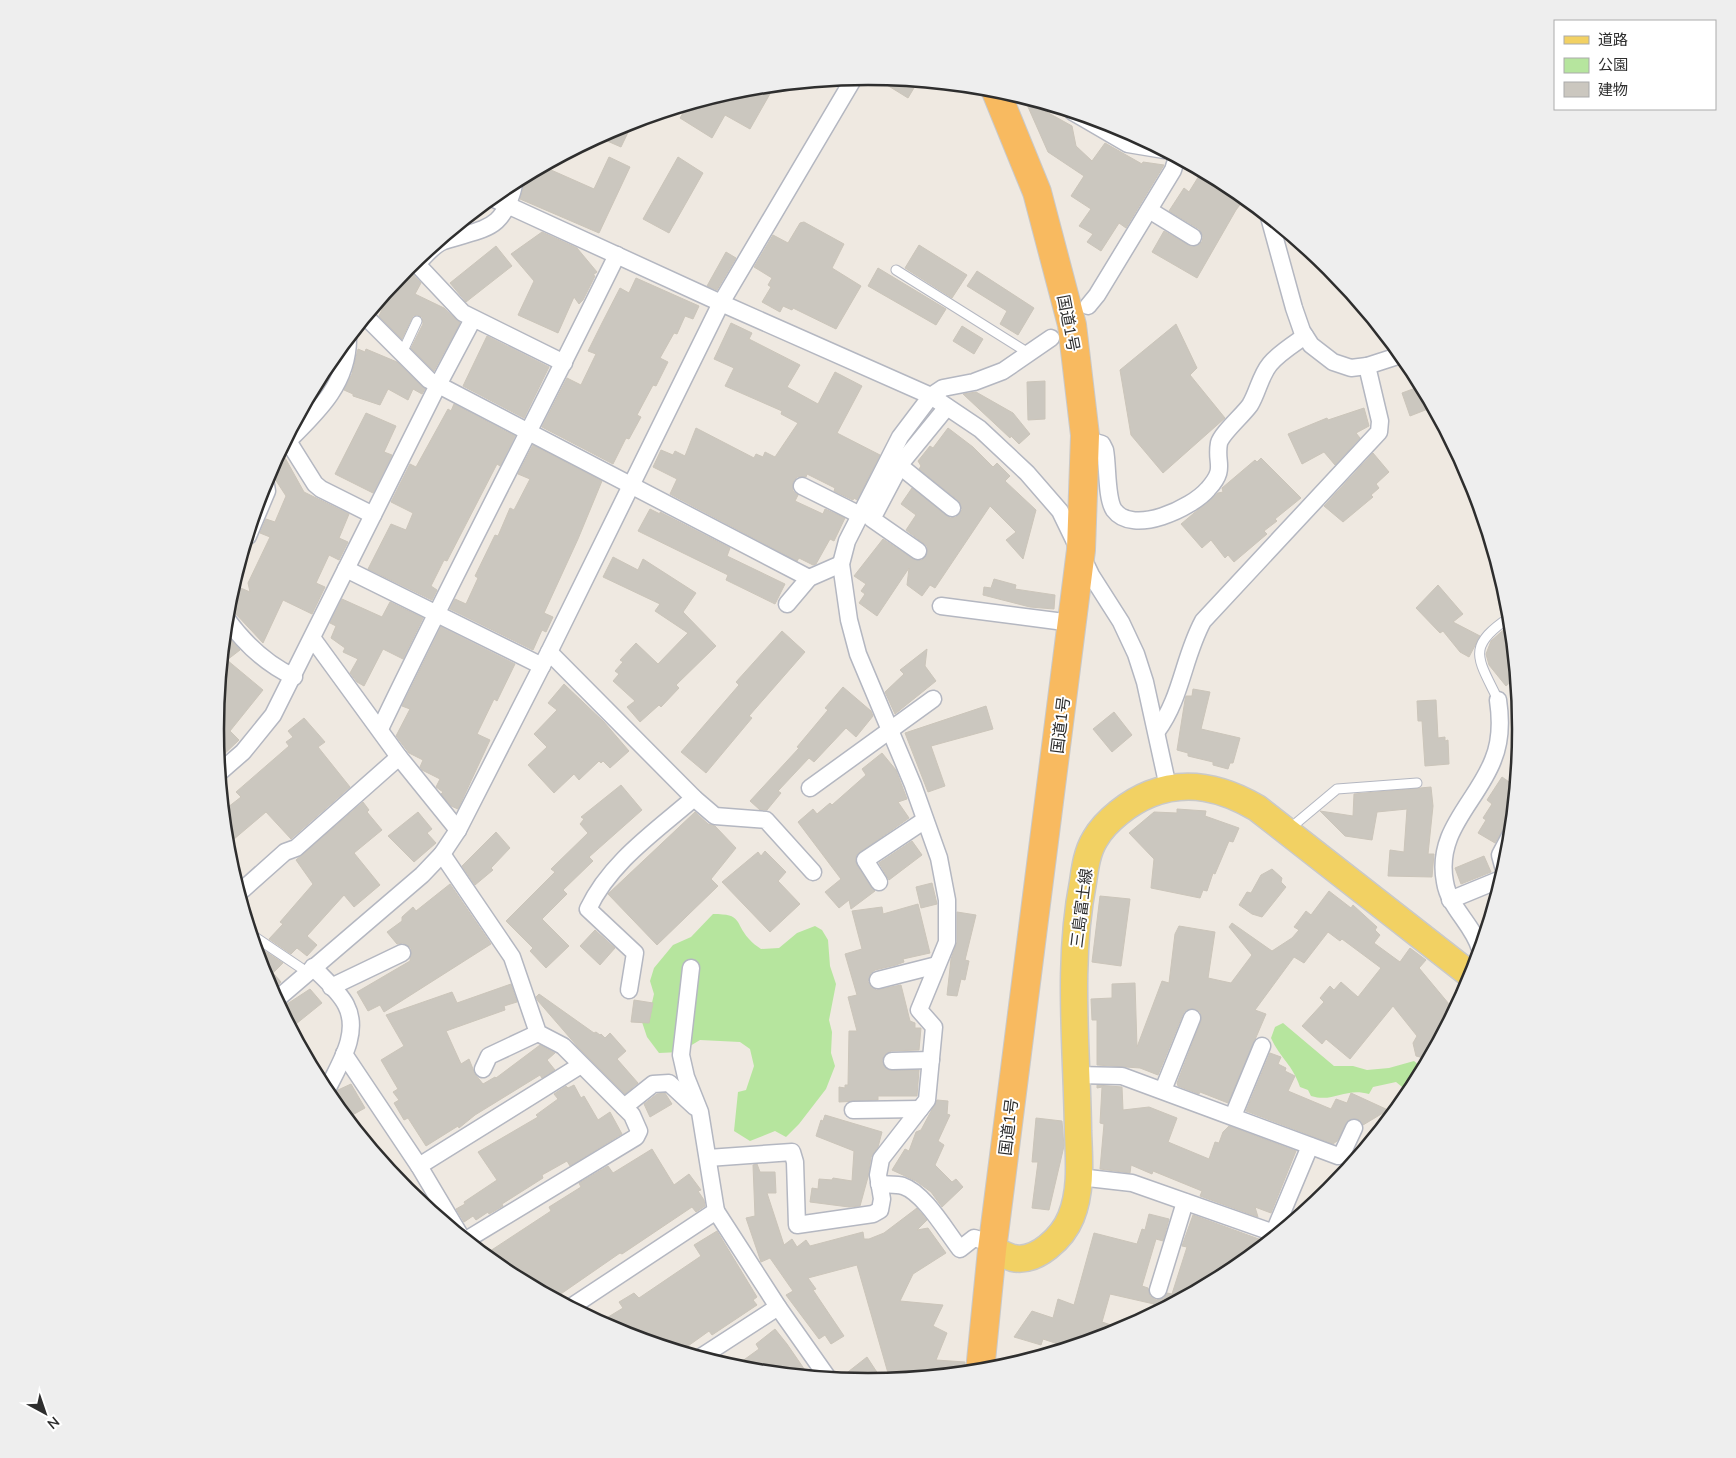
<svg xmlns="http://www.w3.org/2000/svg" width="1736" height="1458" font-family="'Nunito Sans','Noto Sans JP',sans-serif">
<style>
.green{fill:#b6e59e}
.building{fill:#cbc7bf;stroke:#cbc5ba}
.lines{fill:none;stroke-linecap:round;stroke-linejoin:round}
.service-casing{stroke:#b4b7c1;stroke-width:11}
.minor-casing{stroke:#b4b7c1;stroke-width:19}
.primary-casing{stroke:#c9c9c9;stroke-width:29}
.trunk-casing{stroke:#c9c9c9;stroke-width:30}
.service{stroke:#fff;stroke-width:9}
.minor{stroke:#fff;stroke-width:16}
.primary{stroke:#f2d163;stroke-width:26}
.trunk{stroke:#f8ba60;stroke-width:28}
.labels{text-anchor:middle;stroke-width:4;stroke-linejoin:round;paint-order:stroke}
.street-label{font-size:16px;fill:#2e2e2e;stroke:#fff}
.rim{fill:none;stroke:#2e2e2e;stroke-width:2.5}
</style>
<rect width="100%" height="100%" fill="#efe9e1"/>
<g class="green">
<path d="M713 914C743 914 734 922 749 939 752 943 757 946 761 949L779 948 797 933 815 926 822 930 828 940 830 966 836 984 829 1020 832 1032 831 1053 835 1066 826 1089 799 1124 786 1137 775 1131 750 1141 734 1131 738 1092 746 1090 754 1066 750 1049 740 1042 700 1040 680 1052 659 1053 647 1037 642 1022 651 1007 654 994 650 981 654 968 673 945 691 937Z"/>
<path d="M1283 1023 1334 1066H1353L1367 1070 1389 1068 1414 1061 1421 1067C1422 1077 1413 1084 1406 1090L1396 1082 1373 1087 1369 1094C1345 1087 1334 1103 1311 1096L1308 1090 1300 1087C1293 1065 1280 1058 1271 1038L1275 1027Z"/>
</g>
<g class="building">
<polygon points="874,77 903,80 918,81 908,98"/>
<polygon points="775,85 750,129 725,115 712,138 680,118 688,105 741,89"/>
<polygon points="1025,100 1072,126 1076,146 1092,161 1105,143 1142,164 1143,162 1164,165 1126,228 1119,223 1101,251 1087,242 1093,234 1079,226 1091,209 1071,196 1084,176 1048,152"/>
<polygon points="633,122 621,147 598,137 618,126"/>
<polygon points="609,157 630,167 599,233 520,199 525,183 524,176 542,166 594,189"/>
<polygon points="678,157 703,173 669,233 643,219"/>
<polygon points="1202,171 1232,187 1245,198 1236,210 1197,278 1152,252 1164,231 1192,247 1202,242 1203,237 1199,229 1169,211 1184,188 1189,192"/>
<polygon points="804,222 844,244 832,268 861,286 836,329 793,308 792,310 783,306 780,312 762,302 771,287 768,285 772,278 754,267 773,235 788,243 800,223"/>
<polygon points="542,232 577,248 597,272 593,275 595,276 583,300 579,304 574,297 558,333 518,315 534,281 511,254"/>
<polygon points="919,245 967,275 952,298 905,268"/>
<polygon points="496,246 512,266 466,302 450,283"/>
<polygon points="726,252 736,258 717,290 707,286"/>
<polygon points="406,267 421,283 415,294 444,308 460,323 434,371 411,348 423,324 422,317 417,315 413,316 402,339 379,316 395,282"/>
<polygon points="878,268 946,309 936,325 868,286"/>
<polygon points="977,271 1034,308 1018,335 1000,324 1007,311 967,286"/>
<polygon points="636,278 699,306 693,319 685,316 677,334 674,333 660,358 668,362 656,386 653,385 637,415 641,417 629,439 626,438 613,464 542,427 567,378 581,385 596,354 588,351 602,323 620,288 629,293"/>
<polygon points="731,323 752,333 749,339 800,365 787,387 818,404 835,372 862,386 837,433 880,455 857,500 854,498 853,500 834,491 835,488 807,474 806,477 797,477 793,482 793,491 798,495 795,501 823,514 825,509 845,518 834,541 830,539 816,564 813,565 799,558 797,561 670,494 677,479 653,467 661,450 673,455 675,451 685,456 696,428 754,458 756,454 763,457 765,452 775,457 798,423 781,414 782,411 725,386 734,368 714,359"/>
<polygon points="1176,324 1197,368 1190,375 1225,418 1163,473 1131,435 1120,370"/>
<polygon points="962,326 983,339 974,354 953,341"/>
<polygon points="487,336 549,367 524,418 463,386"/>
<polygon points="358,349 365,352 366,349 397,362 425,389 422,394 413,389 408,400 388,389 380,405 353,396 353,394 344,390 352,374"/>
<polygon points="1045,381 1045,419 1028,420 1027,382"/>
<polygon points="1421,386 1433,407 1410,416 1402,393"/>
<polygon points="976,392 1013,413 1030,434 1019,444 1011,436 1010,438 963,394"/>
<polygon points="454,404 515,436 500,466 497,464 447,561 444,560 431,586 437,590 432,600 368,569 391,524 406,530 413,513 391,502 410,464 416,467 448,409 451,411"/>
<polygon points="1364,408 1369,426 1356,433 1360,438 1335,465 1324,452 1302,464 1288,434 1327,418 1328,420"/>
<polygon points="366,413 396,426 384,452 392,455 373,493 335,474"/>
<polygon points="948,428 973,447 993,467 997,463 1010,476 1005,481 1036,510 1023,559 1006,540 1016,532 990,506 935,588 930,585 922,596 907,585 909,568 877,616 859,603 865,594 861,591 866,584 854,576 883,539 913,559 922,560 926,556 927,546 906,530 916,515 901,504 912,488 950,518 956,517 962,510 959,501 919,469 921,466 918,461 930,446 933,448"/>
<polygon points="533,445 602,481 578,539 544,613 553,617 546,632 542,630 533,650 450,609 455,599 466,604 478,578 475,576 495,535 498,536 510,508 514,510 530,479 518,474"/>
<polygon points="1373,453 1389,472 1376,484 1379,488 1371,495 1373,497 1343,522 1324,506"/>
<polygon points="284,456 304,492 349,514 339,538 348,542 339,560 329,555 316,583 325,587 312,614 283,600 263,643 234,612 227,608 228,602 236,586 250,592 248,583 270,537 260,533 266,519 275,522 286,496 275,479 272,466"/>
<polygon points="1261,458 1301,498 1275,519 1277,521 1264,531 1267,534 1234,562 1228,555 1225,558 1211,540 1202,548 1181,524 1218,493 1223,492 1222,488 1255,460 1257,462"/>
<polygon points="650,509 660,514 660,512 730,548 727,556 785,584 775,604 726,580 728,575 638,531"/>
<polygon points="613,557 638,570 643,559 696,593 683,612 716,646 676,685 679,688 661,707 659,705 640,722 627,707 635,701 613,681 619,674 615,671 623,662 620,660 636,643 658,664 688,633 655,611 660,604 603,577"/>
<polygon points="994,579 1016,585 1015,589 1055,595 1054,609 1030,607 983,595 984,587 991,588"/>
<polygon points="1438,585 1463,614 1453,622 1480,636 1469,657 1460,652 1443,631 1440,633 1416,608"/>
<polygon points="342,599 382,617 390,602 423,618 403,659 383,649 364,686 357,682 350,673 358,659 343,652 345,648 331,638 336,626 330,623"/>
<polygon points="1510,624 1516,677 1506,686 1489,665 1486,654 1491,641"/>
<polygon points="441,627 515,664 497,701 494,699 477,734 490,740 458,809 451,806 441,794 443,792 436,787 440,779 422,770 420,767 423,760 409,753 396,736 410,709 402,706"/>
<polygon points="782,631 805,652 749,716 752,718 706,773 681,752 739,685 736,682"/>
<polygon points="225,633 240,650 227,660 263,690 230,731 239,740 218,760 215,729"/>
<polygon points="927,649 925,666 936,681 895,714 885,692 904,674 900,670"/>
<polygon points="564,684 604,722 629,751 610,768 603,761 601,763 599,761 579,780 574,774 554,793 528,765 547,747 534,734 557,710 548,703"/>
<polygon points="843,687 871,711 873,716 856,737 846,728 814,762 809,758 778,791 781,793 767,810 760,810 750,801 799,748 797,747 828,710 825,708"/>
<polygon points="1193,689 1210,692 1201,729 1240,738 1233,763 1230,763 1228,769 1213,765 1213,762 1188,756 1188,753 1177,750 1185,700 1186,696 1192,696"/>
<polygon points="1436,700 1438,738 1445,737 1445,741 1448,740 1449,764 1425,766 1422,721 1418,721 1417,701"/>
<polygon points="986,706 993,729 931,746 945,786 928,792 905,733"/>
<polygon points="1114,712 1132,735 1112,752 1093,729"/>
<polygon points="304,718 325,742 318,747 350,787 291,839 266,812 227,845 223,811 241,797 236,792 289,746 286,742 293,737 288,731"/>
<polygon points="882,753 896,770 907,799 898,802 909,818 856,855 857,865 875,891 851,909 849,900 839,908 825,892 841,879 798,822 813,809 817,814 830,803 832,805 866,775 862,769"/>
<polygon points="1502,777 1515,786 1512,815 1495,843 1478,833 1486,820 1483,818 1492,804 1487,800"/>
<polygon points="621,785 642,810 589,857 593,861 563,890 567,894 542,919 569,946 546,968 530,951 533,948 506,921 555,872 551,869 588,833 580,824 584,819 581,817"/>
<polygon points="1431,787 1433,806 1428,854 1434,854 1432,877 1388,876 1390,850 1404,852 1407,809 1377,812 1372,840 1345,836 1320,811 1353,816 1354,794"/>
<polygon points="363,802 369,810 367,812 382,830 354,853 380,885 354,907 344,895 307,936 317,945 307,956 297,948 291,954 269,939 283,924 280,922 313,884 296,860"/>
<polygon points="1177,809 1206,811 1205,816 1239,828 1233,842 1229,841 1215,874 1213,873 1207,891 1203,890 1200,898 1151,888 1154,859 1129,833 1154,812 1177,813"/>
<polygon points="418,812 432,829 427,833 436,843 414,862 388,836"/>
<polygon points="695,812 708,824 715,826 736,848 711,879 718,886 657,945 608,894"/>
<polygon points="496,832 510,848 491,868 493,870 475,885 462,866"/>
<polygon points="912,841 922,855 889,880 879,863"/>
<polygon points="765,851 786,872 778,881 800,904 770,932 722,882 758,852 761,856"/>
<polygon points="1484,856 1491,872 1461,884 1455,868"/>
<polygon points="1272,869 1282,878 1281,882 1286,887 1262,917 1252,914 1239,905 1247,892 1251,893 1261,875"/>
<polygon points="932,883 937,904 921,908 916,887"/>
<polygon points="450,884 491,944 384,1012 380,1005 368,1011 357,992 410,961 411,948 403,943 397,944 387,932 402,921 402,917 413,907 416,911"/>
<polygon points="1329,891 1351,908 1353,905 1377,927 1375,930 1380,935 1374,943 1400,962 1410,948 1426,960 1419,968 1454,1010 1428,1059 1416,1056 1413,1043 1417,1036 1393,1006 1350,1059 1326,1039 1322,1044 1302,1026 1324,1002 1320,998 1330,986 1334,990 1341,982 1358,997 1381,968 1342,939 1340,941 1328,932 1304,963 1294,957 1255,1010 1266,1014 1228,1103 1200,1092 1199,1094 1178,1086 1177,1083 1201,1021 1200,1012 1195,1009 1186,1010 1183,1014 1158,1075 1140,1068 1097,1065 1097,1020 1092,1020 1091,999 1112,998 1112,984 1135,983 1137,1047 1162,981 1169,983 1175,934 1179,926 1215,932 1208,978 1231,983 1252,955 1229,927 1232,923 1272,951 1292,938 1299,930 1294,927 1306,911 1311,915"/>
<polygon points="1100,896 1130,899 1121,966 1092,962"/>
<polygon points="918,904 930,953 903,959 904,962 896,965 875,970 871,973 868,982 876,990 901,985 910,1021 915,1023 915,1028 921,1028 919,1050 891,1051 884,1056 882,1061 888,1070 919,1070 917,1096 878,1096 878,1100 839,1102 839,1087 845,1088 845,1085 848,1085 849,1031 857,1031 848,997 857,995 845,954 862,949 852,911 882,907 883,914"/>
<polygon points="957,912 976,915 965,960 969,961 965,980 961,979 957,996 947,995 951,959 957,942"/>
<polygon points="595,930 615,948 600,965 580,946"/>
<polygon points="260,948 283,963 273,973 281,982 271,991 265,979 257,951"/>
<polygon points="511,984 517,1002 504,1006 505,1010 446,1031 461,1064 469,1059 475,1074 483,1084 495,1077 496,1078 540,1045 555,1053 547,1060 555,1070 542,1078 540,1075 475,1115 459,1128 458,1126 426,1146 408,1118 404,1120 394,1103 399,1100 393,1092 398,1089 381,1060 404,1046 386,1015 452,992 457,1003"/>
<polygon points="310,989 322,1003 291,1028 281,1008"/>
<polygon points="539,994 594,1033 596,1032 600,1035 601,1034 605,1038 610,1033 626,1051 617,1059 638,1083 625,1094 577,1046 538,1001 536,997"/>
<polygon points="634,1000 653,1003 649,1023 631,1022"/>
<polygon points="1270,1053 1281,1057 1278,1064 1286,1068 1285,1071 1295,1076 1288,1091 1331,1109 1336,1099 1347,1103 1351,1093 1388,1110 1363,1125 1358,1119 1349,1120 1337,1141 1333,1144 1246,1111"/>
<polygon points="351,1084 365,1108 347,1118 336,1095 338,1090"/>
<polygon points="574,1085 581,1098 584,1096 598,1120 610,1112 622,1134 570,1166 567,1161 542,1175 543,1178 502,1204 503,1206 489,1214 488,1212 476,1220 473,1216 464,1222 456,1209 465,1204 464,1202 497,1180 478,1152 538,1117 536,1115 558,1099 554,1094 566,1086 568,1088"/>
<polygon points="1097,1085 1122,1087 1123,1110 1149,1107 1177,1118 1168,1142 1209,1159 1215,1142 1219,1143 1223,1132 1229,1126 1296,1151 1271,1213 1255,1207 1258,1217 1200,1196 1202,1191 1153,1171 1152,1174 1131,1165 1130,1173 1100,1169 1104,1124 1100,1123 1102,1087 1097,1088"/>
<polygon points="665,1093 672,1104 650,1117 644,1104 657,1094"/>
<polygon points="937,1100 948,1101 947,1114 950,1115 938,1141 944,1145 935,1165 952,1182 956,1179 963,1187 942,1207 931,1192 916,1181 892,1170 905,1149 909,1151 916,1132 921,1130"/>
<polygon points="825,1115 882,1132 878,1147 871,1157 868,1177 860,1206 849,1207 810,1202 812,1188 818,1189 819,1179 832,1180 833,1178 852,1181 854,1151 816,1136 821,1120 823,1121"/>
<polygon points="1036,1118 1062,1121 1064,1146 1049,1210 1032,1208 1038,1162 1032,1162"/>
<polygon points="652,1149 674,1185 689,1174 701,1190 698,1191 704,1200 705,1206 696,1212 692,1207 622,1254 620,1253 555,1298 505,1272 484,1255 551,1211 549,1207 581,1187 579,1183 608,1166 613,1173"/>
<polygon points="757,1164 760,1172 775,1172 776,1193 767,1193 784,1245 792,1239 797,1247 806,1240 810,1246 863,1232 864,1239 869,1239 884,1233 917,1208 927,1220 917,1230 928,1228 946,1253 913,1274 900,1301 943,1305 933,1326 947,1333 936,1360 965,1362 965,1372 890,1380 857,1265 808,1278 816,1289 813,1290 844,1336 831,1344 825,1335 819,1339 786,1295 793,1291 770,1258 761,1262 746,1218 755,1216 753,1165"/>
<polygon points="1149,1214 1169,1219 1163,1241 1156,1239 1142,1286 1148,1288 1150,1296 1156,1300 1164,1298 1167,1293 1172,1294 1187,1247 1182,1246 1193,1215 1267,1242 1230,1272 1151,1315 1154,1304 1110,1294 1102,1322 1123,1329 1118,1332 1067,1347 1043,1339 1041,1345 1014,1337 1032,1311 1053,1318 1058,1299 1074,1305 1094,1233 1137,1244 1142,1229 1145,1230"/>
<polygon points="717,1231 757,1297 753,1300 757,1305 712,1335 709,1331 681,1351 618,1332 600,1322 623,1308 619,1302 634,1293 639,1298 701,1256 694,1245"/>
<polygon points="775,1329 787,1344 809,1376 734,1367 759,1349 756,1344"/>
<polygon points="867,1357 882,1380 868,1382 839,1379"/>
</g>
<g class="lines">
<defs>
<g id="service">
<polyline points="896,270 1030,354"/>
<polyline points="402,353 417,321"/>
<path d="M1498 700C1478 658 1465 647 1510 617"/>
<polyline points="1288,830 1337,789 1417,783"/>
<polyline points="252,935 307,972"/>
</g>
<g id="minor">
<polyline points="1073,112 1128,144 1164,150"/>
<polyline points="492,198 721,303 931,396 980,429 1027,473 1060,511 1091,575 1121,622 1136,654 1145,682 1168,787"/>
<polyline points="1149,210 1193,237"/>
<polyline points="1269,217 1294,308 1302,331 1311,345 1333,362 1351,368 1367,366 1401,355"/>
<polyline points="414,261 463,313 564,363"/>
<path d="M417 264C424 257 434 244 444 241 486 227 504 232 515 181"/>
<polyline points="1088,306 1097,295 1173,170 1177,157"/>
<polyline points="366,317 429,380 809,578"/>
<path d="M1085 439 1102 444 1105 450C1108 465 1106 498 1114 510 1133 536 1192 508 1208 489 1227 468 1215 464 1219 443 1222 433 1243 415 1250 405 1258 392 1260 376 1270 364 1279 353 1294 344 1305 336"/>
<polyline points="288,441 315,484 321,489 373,515"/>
<path d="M283 446C314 415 348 386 348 339"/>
<polyline points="900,466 952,508"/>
<polyline points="802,486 860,515"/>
<polyline points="248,536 267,491 265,479"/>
<polyline points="918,551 872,519 902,462 947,407"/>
<polyline points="346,569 542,666"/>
<polyline points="787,604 809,578 841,564"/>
<polyline points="941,606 1072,623"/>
<path d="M226 618C244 643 266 664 294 677"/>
<polyline points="313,639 399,757 458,830"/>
<polyline points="549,652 694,798 715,816 766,820 813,872"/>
<path d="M380 729C456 570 539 414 617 255"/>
<path d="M1157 731C1182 697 1183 658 1203 621L1379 432 1380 421 1367 366"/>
<polyline points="220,772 243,752 273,715 438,385 473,319"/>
<polyline points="810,788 933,699"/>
<polyline points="442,854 512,957 538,1033 563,1046 632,1115 639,1131 636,1137 466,1240"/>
<polyline points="1504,870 1500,855 1510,836"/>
<polyline points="879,882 865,860 925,820"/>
<polyline points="239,893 285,852 296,848 399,757"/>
<polyline points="1450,900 1501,879"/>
<path d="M1480 949C1473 924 1449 908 1445 882 1435 831 1477 802 1493 760 1501 741 1501 720 1498 700"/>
<path d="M313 967C323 978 339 991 346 1005 361 1034 338 1066 326 1092"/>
<polyline points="691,968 681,1055 686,1077 700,1112 716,1211"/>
<polyline points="878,980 937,965"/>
<polyline points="331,987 402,953"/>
<path d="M629 990 635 953 588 909C610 862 656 831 694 798"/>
<polyline points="276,1000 422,875 442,854 458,830 549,652 721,303 854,78"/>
<polyline points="344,1054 419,1166 460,1235"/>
<polyline points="892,1061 931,1060"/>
<polyline points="483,1069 489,1056 538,1033"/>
<polyline points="1077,1075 1122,1076 1338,1156 1342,1154 1354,1128"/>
<polyline points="1163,1090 1192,1018"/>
<polyline points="624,1107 653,1084 669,1083 695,1107"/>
<polyline points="853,1110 920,1109"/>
<polyline points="1233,1116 1262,1046"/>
<polyline points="708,1158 792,1152 795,1162 797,1225 873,1214 880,1210 882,1199 878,1175 881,1159 927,1100 934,1027 919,1010 947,942 947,900 939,858 913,785 858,654 849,620 841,564 847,541 900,437 931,396 943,388 974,382 1003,371 1051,338"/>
<polyline points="419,1166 581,1065"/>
<polyline points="1079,1177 1132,1183 1277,1234"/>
<path d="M879 1184C887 1185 896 1184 903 1186 924 1193 946 1231 960 1249L974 1238 984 1241 992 1250"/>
<polyline points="1274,1232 1310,1146"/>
<polyline points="1158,1290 1185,1202"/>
<polyline points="571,1307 716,1211 778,1307 828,1378"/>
<polyline points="701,1357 778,1307"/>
</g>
<path id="primary" d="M992 1250C999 1252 1006 1256 1013 1258 1037 1263 1063 1237 1071 1217 1082 1190 1079 1159 1078 1131 1077 1049 1067 964 1083 882 1085 868 1087 852 1095 839 1106 820 1130 802 1150 794 1188 779 1223 788 1257 808L1472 976"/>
<polyline id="trunk" points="980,1371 992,1250 1081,550 1085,435 1072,325 1037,192 995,89"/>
</defs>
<use href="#service" class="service-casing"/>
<use href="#minor" class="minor-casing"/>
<use href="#primary" class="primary-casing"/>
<use href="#trunk" class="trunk-casing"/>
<use href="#service" class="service"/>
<use href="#minor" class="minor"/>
<use href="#primary" class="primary"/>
<use href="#trunk" class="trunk"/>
</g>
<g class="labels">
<g class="street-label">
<text transform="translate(1069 323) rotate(79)" y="6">国道1号</text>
<text transform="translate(1060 725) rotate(-83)" y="6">国道1号</text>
<text transform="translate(1081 908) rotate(-83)" y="6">三島富士線</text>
<text transform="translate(1008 1127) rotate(-83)" y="6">国道1号</text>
</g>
</g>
<path d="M0 0H1736V1458H0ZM224 729a644 644 0 1 1 1288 0a644 644 0 1 1-1288 0Z" fill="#eee" fill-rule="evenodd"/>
<path class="rim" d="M224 729a644 644 0 1 1 1288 0a644 644 0 1 1-1288 0Z"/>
<rect x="1554" y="20" width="162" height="90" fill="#ffffff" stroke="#ababab"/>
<rect x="1564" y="36" width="25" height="8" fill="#f2d163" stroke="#ababab"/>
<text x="1598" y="45" font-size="15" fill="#2e2e2e">道路</text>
<rect x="1564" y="58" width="25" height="15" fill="#b6e59e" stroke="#ababab"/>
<text x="1598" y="70" font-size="15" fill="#2e2e2e">公園</text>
<rect x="1564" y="82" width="25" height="15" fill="#cbc7bf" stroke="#ababab"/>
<text x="1598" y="95" font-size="15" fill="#2e2e2e">建物</text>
<g transform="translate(45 1413) rotate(140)" stroke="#ffffff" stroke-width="4" paint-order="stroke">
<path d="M0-4L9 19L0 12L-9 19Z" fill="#2e2e2e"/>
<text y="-8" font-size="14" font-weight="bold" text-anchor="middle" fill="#2e2e2e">N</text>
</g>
</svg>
